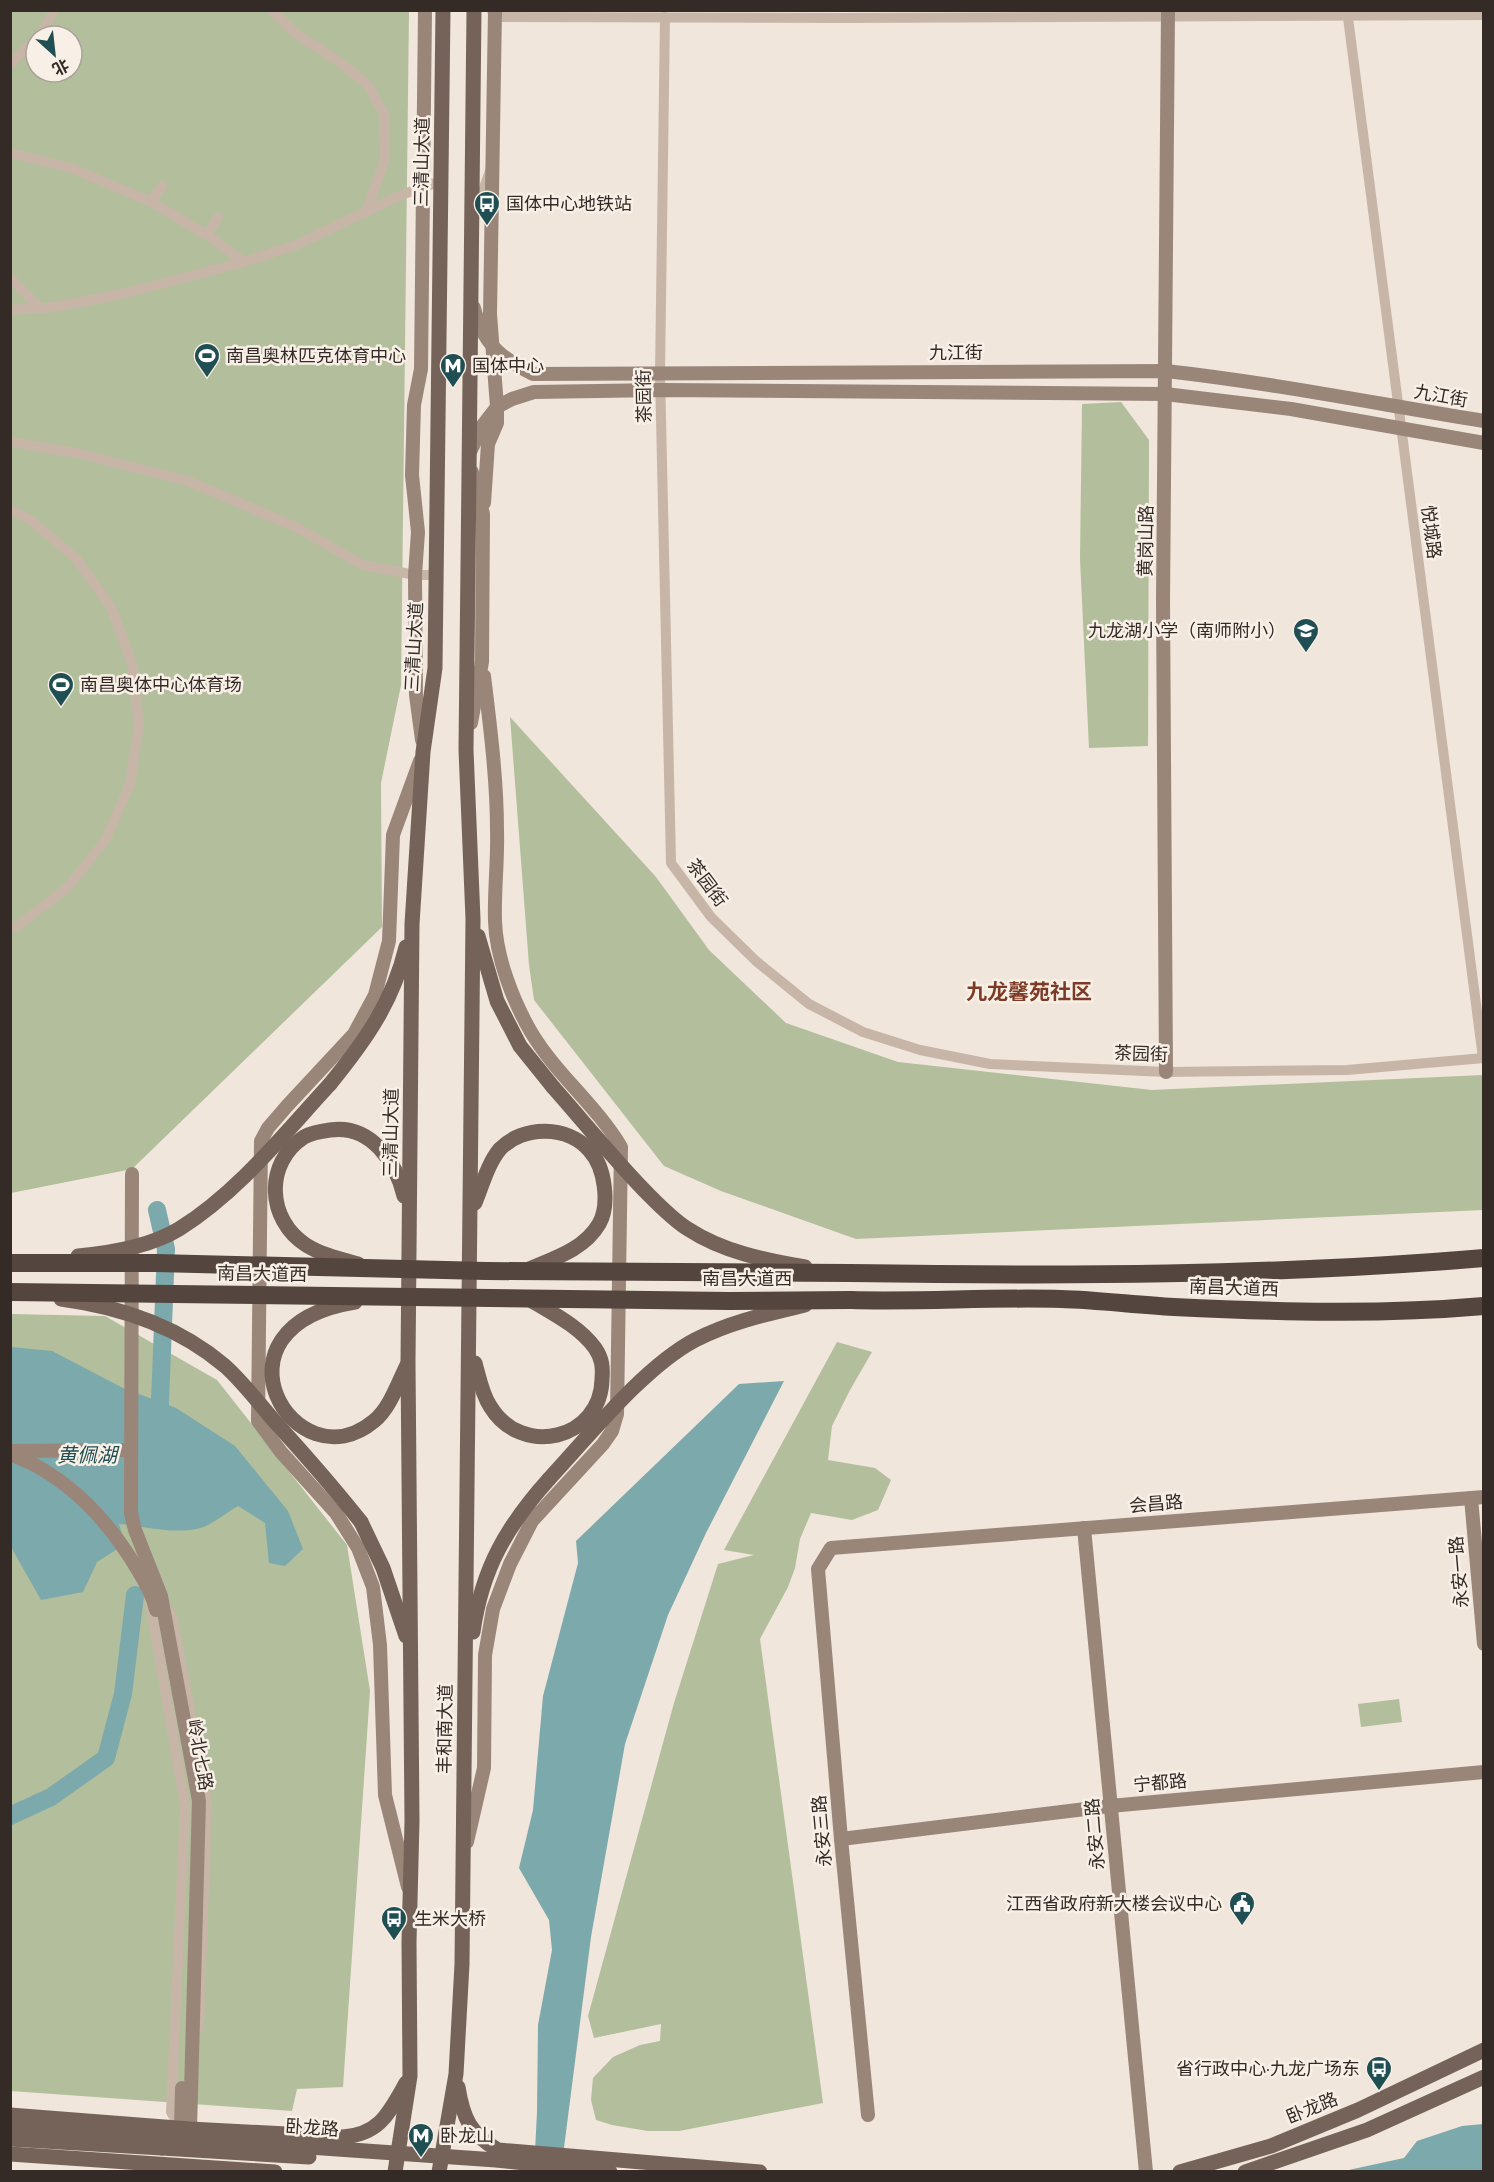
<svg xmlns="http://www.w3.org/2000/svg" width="1494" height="2182" font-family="'Titillium Web','Noto Sans SC',sans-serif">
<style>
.green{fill:#b2be9c;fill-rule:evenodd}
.water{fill:#7ca9ab}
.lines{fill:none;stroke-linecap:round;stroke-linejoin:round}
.river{stroke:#7ca9ab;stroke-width:18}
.street{stroke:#c7b6a8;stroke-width:10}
.secondary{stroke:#9a8579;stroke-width:14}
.primary{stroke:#756359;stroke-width:15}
.highway{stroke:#54463f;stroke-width:18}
.primary-bridge{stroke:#756359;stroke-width:15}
.highway-bridge{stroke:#54463f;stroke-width:18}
.labels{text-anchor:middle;stroke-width:5;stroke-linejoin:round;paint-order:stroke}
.street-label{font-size:18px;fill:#342b27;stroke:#f8f0e7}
.poi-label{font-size:18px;fill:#342b27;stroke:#f8f0e7;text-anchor:start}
.water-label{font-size:20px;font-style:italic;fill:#204f53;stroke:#f8f0e7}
.quarter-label{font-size:21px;font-weight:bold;fill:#7d3b26;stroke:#f8f0e7}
</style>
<rect width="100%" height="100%" fill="#f0e6db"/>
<g class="green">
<path d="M11 11H409L401 685 381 783 382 927 132 1169 11 1193ZM36 36H72V72H36Z"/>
<polygon points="1121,402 1149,440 1148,746 1089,748 1080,559 1082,404"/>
<polygon points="510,717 656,877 709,950 786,1023 898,1062 1152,1090 1483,1075 1483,1210 856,1239 721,1191 664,1166 534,1000 529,965"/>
<polygon points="10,1314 105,1316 217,1380 347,1545 370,1691 343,2087 297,2089 292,2111 11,2091"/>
<polygon points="837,1342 872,1352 850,1390 832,1426 828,1460 875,1468 891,1480 878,1510 852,1520 811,1513 800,1539 795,1568 788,1587 760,1639 823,2103 679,2131 648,2131 612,2125 596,2120 591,2100 593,2078 613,2057 640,2045 660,2041 661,2024 594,2038 588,2016 674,1703 718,1564 754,1555 724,1550"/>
<polygon points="1399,1699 1402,1722 1361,1727 1358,1704"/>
</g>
<g class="water">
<path d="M11 1347 52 1351 123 1388 176 1408 235 1446 288 1511 303 1549 285 1566 269 1563 265 1523 238 1506C225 1513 210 1527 196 1529 172 1534 143 1526 119 1524L125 1544 97 1562 83 1592 41 1600 11 1547Z"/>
<polygon points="784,1381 706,1533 668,1615 625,1744 591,1937 561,2171 534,2171 537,2112 538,2025 552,1950 549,1920 519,1868 533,1810 543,1696 578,1563 576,1541 739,1384"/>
<polygon points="1483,2124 1483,2171 1344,2171 1404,2158 1417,2141 1462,2126"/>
</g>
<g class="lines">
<g class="river">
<polyline points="157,1210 166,1249 159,1427"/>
<polyline points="10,1816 51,1797 106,1758 123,1694 135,1595"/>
</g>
<g class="street">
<polyline points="272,10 295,33 341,63 368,85 384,115 385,159 366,213"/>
<polyline points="1347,10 1483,1058"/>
<polyline points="492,11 495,17 844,18 1484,15"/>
<polyline points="665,17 660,373 671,863 711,917 756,961 809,1004 863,1032 920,1050 990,1064 1166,1072 1347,1070 1484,1058"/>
<polyline points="39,36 43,31 54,10"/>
<polyline points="10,64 36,39"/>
<polyline points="10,153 71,168 151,202 207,235 244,262"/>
<polyline points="151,202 162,186"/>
<polyline points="475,213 490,171"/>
<polyline points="207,235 218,217"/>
<polyline points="10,278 40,308"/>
<polyline points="10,310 55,307 126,293 244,262 296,245 401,195 441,181"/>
<polyline points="10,442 77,453 188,481 298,528 363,565 415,575 436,575"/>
<polyline points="10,510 29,519 76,558 111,607 132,664 139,724 130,784 106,839 68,887 20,924 10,928"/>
<polyline points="150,1603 185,1805 171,2112 181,2128"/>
<polyline points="167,1607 173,1620 207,1802 199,2028"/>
</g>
<g class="secondary">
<path d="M474 308C482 343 502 359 533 374L1166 371C1273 383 1378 404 1484 421"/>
<polyline points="469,454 483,425 497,407 512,399 534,392 661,390 1165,394 1291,409 1484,443"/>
<polyline points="484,503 488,444 497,423 497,407 490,314 495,10"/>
<polyline points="471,723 482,662 483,514 472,472"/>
<polyline points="422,740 416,695 415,575 418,532 412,475 414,405 421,369 425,10"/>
<polyline points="1166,1072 1163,600 1168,10"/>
<polyline points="132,1174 131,1513 135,1530 161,1596 199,1801 190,2129"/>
<polyline points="10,1451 131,1450"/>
<path d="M10 1454C20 1459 31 1462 40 1468 82 1492 115 1531 139 1572 146 1584 153 1596 156 1610"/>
<polyline points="1471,1498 1484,1644"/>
<polyline points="1084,1528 1146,2172"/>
<polyline points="841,1839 1110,1806 1484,1772"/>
<path d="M467 1842 484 1768 485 1655 493 1609 510 1564 532 1521 603 1444 612 1431 617 1414 621 1147C596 1105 556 1074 531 1032 513 1001 496 957 495 921 494 891 498 860 497 830 497 780 490 725 484 676"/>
<polyline points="408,1887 385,1795 380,1645 373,1587 358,1548 336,1513 281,1452 258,1421 261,1141 268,1128 287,1106 354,1034 375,995 389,941 393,835 420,761"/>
<polyline points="868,2115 841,1839 818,1569 831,1548 1484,1497"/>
<polyline points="181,2128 182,2088"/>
</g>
<g class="primary">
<polyline points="478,936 497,1001 520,1046 553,1087"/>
<path d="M330 1084C365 1041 393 1002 406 947"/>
<path d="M475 1203C482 1186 488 1163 500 1149 523 1125 568 1125 590 1151 605 1167 610 1205 599 1224 584 1250 552 1259 527 1270"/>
<path d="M358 1264C340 1259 322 1255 306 1245 267 1220 264 1163 304 1137 311 1133 322 1131 330 1130 371 1124 396 1162 404 1196"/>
<path d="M355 1302C200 1327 295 1487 374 1421 390 1408 398 1383 407 1365"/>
<path d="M475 1363C479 1377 482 1394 490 1406 522 1459 601 1439 602 1379 603 1367 602 1358 595 1348 579 1326 552 1313 529 1299"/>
<polyline points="361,1522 383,1568 406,1636"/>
<path d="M473 1632C482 1568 507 1526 549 1479"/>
<path d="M458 2087C463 2118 470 2134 498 2150L760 2172"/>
<path d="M10 2115 190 2129 343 2137C380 2134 389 2113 406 2083"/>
<polyline points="10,2128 163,2137"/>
<polyline points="10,2139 162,2148"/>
<polyline points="10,2154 275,2172"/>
<polyline points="395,2172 410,2076 409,1942 412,1821 408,1363 412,924 423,752 435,668 443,10"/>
<polyline points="439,2172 456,2074 462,1964 473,919 466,750 474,10"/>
<polyline points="1180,2172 1271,2146 1358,2110 1484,2050"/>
<polyline points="1245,2172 1367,2130 1484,2077"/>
</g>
<g class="highway">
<path d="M850 1273C1061 1276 1273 1276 1484 1258"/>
<path d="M851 1300C921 1302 991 1297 1061 1299 1098 1300 1136 1305 1174 1307 1277 1312 1381 1315 1484 1306"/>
</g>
<g class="primary-bridge">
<path d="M553 1087C583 1121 612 1157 644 1190 657 1203 672 1219 688 1229 723 1252 765 1260 805 1267"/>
<path d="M78 1256C111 1253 151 1246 179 1229 238 1192 283 1135 330 1084"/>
<path d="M61 1299C122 1307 178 1326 225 1366 244 1383 260 1405 277 1424 306 1456 334 1488 361 1522"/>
<path d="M549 1479C589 1436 644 1367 695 1340 730 1322 767 1314 805 1305"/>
<polyline points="163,2137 496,2160 610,2172"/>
<polyline points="162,2148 309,2157"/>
</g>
<g class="highway-bridge">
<polyline points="10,1263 156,1263 486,1271 850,1273"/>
<polyline points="10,1292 729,1301 851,1300"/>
</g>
</g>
<defs>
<symbol id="bus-pin" viewBox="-11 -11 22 30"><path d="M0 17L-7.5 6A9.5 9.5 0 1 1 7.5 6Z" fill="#204f53" stroke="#f8f0e7"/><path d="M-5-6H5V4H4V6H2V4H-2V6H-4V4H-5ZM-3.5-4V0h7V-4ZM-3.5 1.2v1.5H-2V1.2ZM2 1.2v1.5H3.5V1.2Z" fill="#fff"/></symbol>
<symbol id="stadium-pin" viewBox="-11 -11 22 30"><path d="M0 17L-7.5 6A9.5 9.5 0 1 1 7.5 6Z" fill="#204f53" stroke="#f8f0e7"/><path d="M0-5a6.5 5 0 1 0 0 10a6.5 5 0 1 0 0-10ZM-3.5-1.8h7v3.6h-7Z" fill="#fff"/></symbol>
<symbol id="metro-pin" viewBox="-11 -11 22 30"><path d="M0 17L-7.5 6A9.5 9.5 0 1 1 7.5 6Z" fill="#204f53" stroke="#f8f0e7"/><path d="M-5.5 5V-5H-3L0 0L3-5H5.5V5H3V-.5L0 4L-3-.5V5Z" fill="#fff"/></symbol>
<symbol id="school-pin" viewBox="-11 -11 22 30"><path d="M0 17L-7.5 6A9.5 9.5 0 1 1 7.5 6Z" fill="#204f53" stroke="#f8f0e7"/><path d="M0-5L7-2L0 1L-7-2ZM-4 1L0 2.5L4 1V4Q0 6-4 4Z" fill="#fff"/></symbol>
<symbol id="civic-pin" viewBox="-11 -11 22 30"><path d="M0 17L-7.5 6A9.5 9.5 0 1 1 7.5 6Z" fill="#204f53" stroke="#f8f0e7"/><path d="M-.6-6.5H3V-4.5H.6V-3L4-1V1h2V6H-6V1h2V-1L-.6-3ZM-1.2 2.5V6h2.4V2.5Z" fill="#fff"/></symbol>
</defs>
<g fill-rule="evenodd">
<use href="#bus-pin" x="472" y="189" width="30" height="40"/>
<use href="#stadium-pin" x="192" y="341" width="30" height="40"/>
<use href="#metro-pin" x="438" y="351" width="30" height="40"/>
<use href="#school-pin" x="1291" y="616" width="30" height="40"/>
<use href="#stadium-pin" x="46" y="670" width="30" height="40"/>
<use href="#civic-pin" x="1227" y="1889" width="30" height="40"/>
<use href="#bus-pin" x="379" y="1904" width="30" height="40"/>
<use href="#bus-pin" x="1364" y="2054" width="30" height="40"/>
<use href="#metro-pin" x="406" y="2121" width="30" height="40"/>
</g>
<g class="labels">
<g class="street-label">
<text transform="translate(422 162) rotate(-89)" y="6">三清山大道</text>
<text x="956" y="359">九江街</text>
<text transform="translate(644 396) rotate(-91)" y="6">茶园街</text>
<text transform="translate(1441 396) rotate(10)" y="6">九江街</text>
<text transform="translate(1431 532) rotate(83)" y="6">悦城路</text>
<text transform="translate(1146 541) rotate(-89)" y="6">黄岗山路</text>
<text transform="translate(414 647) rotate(-87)" y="6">三清山大道</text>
<text transform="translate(707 883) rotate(53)" y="6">茶园街</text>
<text transform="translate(1141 1054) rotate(2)" y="6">茶园街</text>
<text transform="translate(391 1133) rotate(-89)" y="6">三清山大道</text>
<text transform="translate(262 1274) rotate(1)" y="6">南昌大道西</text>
<text x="747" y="1285">南昌大道西</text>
<text transform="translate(1234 1288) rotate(2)" y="6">南昌大道西</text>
<text transform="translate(1156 1504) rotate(-5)" y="6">会昌路</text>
<text transform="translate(1459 1572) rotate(-95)" y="6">永安一路</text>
<text transform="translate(445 1729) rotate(-89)" y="6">丰和南大道</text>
<text transform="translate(200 1755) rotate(80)" y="6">岭北七路</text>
<text transform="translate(1160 1783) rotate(-5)" y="6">宁都路</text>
<text transform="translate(822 1831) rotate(-95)" y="6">永安三路</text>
<text transform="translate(1095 1834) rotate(-95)" y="6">永安二路</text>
<text transform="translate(1312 2108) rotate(-22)" y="6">卧龙路</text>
<text transform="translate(312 2128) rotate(4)" y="6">卧龙路</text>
</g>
<g class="poi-label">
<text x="506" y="210">国体中心地铁站</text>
<text x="226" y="362">南昌奥林匹克体育中心</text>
<text x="472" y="372">国体中心</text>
<text x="1286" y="637" text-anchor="end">九龙湖小学（南师附小）</text>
<text x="80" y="691">南昌奥体中心体育场</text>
<text x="1222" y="1910" text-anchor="end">江西省政府新大楼会议中心</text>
<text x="414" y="1925">生米大桥</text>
<text x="1360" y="2075" text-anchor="end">省行政中心·九龙广场东</text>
<text x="440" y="2142">卧龙山</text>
</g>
<g class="water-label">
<text x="87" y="1462">黄佩湖</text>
</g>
<g class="quarter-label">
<text x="1029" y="999">九龙馨苑社区</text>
</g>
</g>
<rect width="1494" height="2182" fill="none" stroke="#342b27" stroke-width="24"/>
<g transform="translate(54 54) rotate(153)"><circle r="28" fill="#f8f0e7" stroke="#aaa19a" stroke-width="1.5"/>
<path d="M0-4.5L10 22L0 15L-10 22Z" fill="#204f53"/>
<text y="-9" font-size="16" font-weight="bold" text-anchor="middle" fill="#342b27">北</text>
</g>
</svg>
